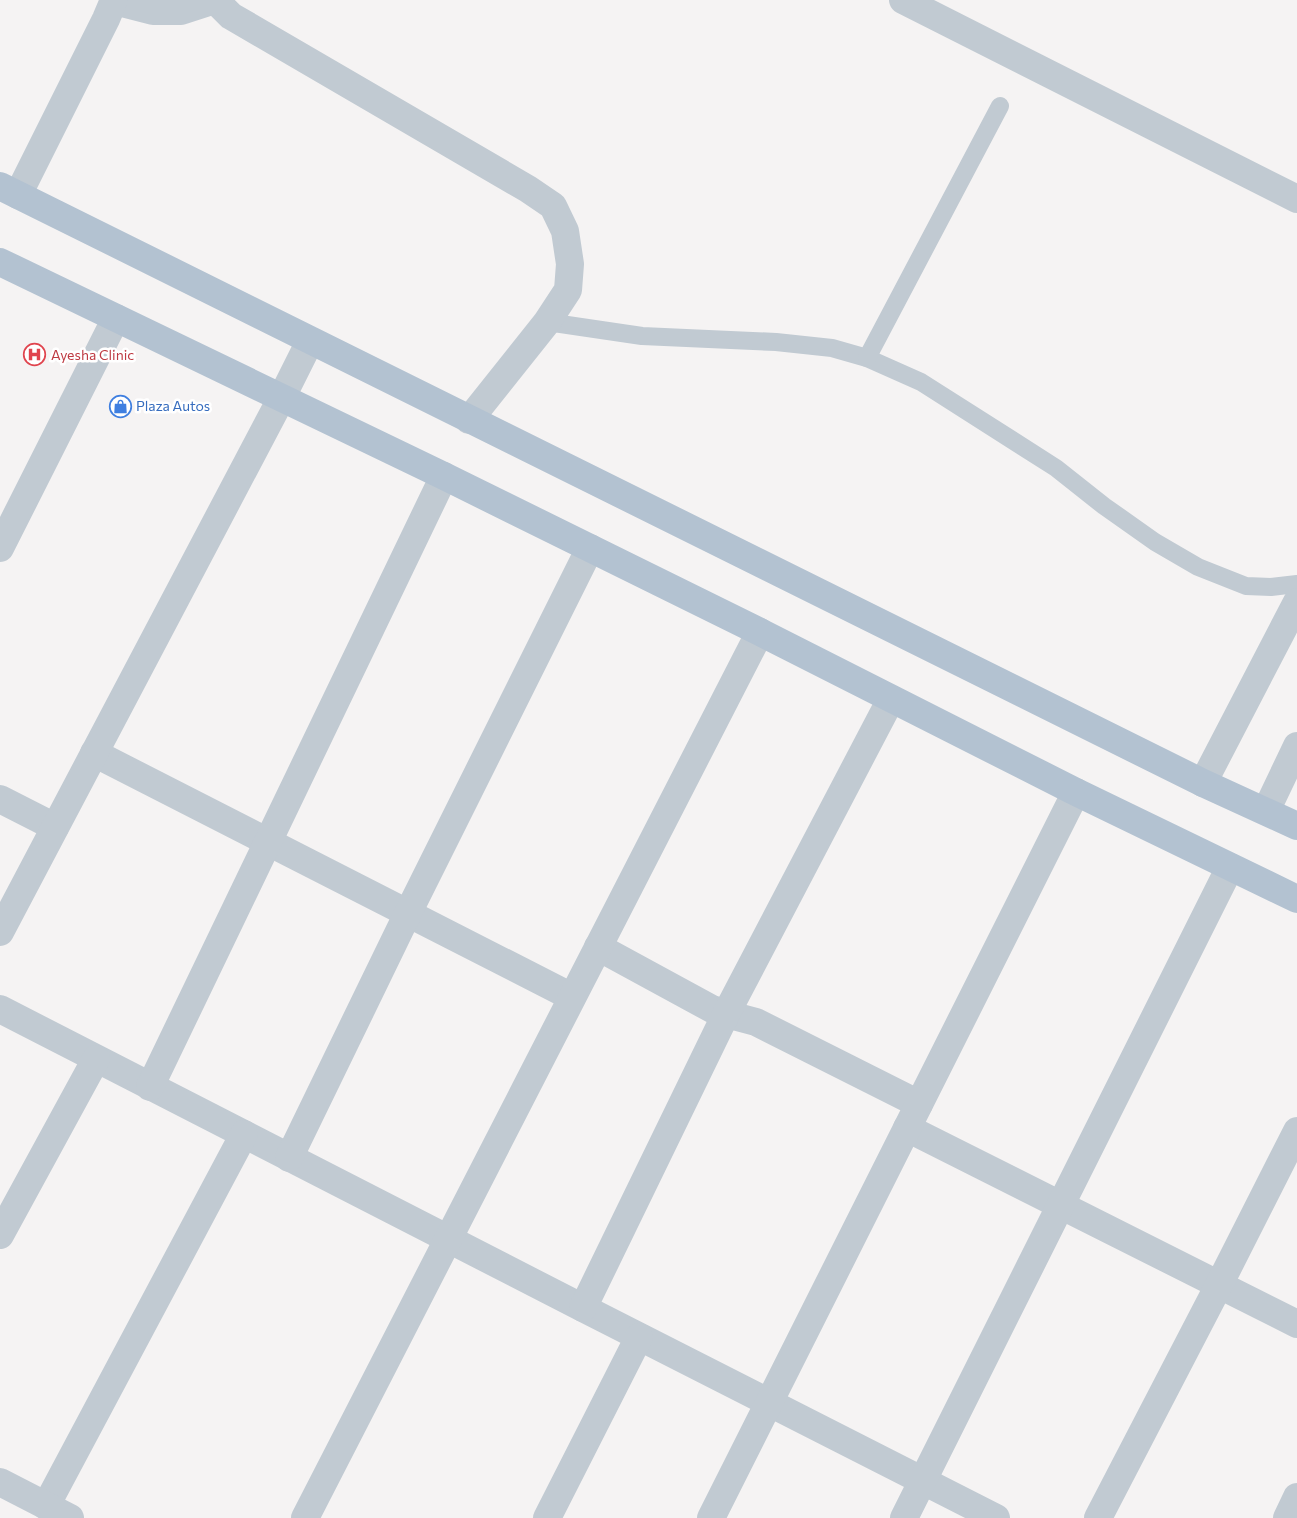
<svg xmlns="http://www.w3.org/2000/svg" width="1297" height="1518" font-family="Commissioner,sans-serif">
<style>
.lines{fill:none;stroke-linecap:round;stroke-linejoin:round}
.service{stroke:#c1cad2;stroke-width:18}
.minor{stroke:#c1cad2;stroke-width:28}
.tertiary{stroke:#c1cad2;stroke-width:28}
.primary{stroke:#b3c2d1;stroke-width:28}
.labels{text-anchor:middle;stroke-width:5;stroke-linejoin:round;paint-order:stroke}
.health-label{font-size:14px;fill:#be3a42;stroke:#fff;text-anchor:start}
.shop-label{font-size:14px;fill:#366cbe;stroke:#fff;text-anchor:start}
</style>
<rect width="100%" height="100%" fill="#f5f3f3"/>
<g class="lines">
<g class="service">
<polyline points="547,322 642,336 776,342 832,348 867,358 921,382 1056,468 1104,506 1155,542 1198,567 1246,586 1271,587 1297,584"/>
<polyline points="867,358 1000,106"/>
</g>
<g class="minor">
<polyline points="903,0 1297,199"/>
<polyline points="114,1 153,11 181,11 215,0 231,16 528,189 553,206 565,231 570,264 568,290 547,322 469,420"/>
<polyline points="18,195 106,19 114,0"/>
<polyline points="0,548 116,318"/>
<polyline points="94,753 572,997"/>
<polyline points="0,799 55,827"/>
<polyline points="0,932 282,397 310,341"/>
<polyline points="598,947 712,1009 726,1014 756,1022 919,1104"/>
<polyline points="0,1009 583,1308 996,1518"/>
<polyline points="150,1087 444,476"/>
<polyline points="907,1128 1297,1324"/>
<polyline points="289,1158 408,913 590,548"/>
<polyline points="0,1235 96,1059"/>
<polyline points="583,1308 726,1014 891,699"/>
<polyline points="46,1506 244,1134"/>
<polyline points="547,1518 639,1337"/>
<polyline points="711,1518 1076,792"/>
<polyline points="904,1518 1230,867"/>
<polyline points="1098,1518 1219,1285 1297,1131"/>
<polyline points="1287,1518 1297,1497"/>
</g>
<g class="tertiary">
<polyline points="1203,783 1297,602"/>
<polyline points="1266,811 1297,746"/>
<polyline points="0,1482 70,1518"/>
<polyline points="305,1518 760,632"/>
</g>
<g class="primary">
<polyline points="0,186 1203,783 1297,826"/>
<polyline points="0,262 444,476 760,632 1076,792 1297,899"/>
</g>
</g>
<defs>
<symbol id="hospital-ring" viewBox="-11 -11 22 22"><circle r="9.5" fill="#fff" stroke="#e0444e" stroke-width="1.5"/><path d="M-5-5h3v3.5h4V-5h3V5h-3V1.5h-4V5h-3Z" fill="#e0444e"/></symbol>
<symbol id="shop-ring" viewBox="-11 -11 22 22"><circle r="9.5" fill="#fff" stroke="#3f7fe0" stroke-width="1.5"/><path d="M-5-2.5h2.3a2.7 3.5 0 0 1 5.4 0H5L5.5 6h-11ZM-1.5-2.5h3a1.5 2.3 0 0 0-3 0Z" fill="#3f7fe0"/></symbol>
</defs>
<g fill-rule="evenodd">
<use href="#hospital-ring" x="22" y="342" width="25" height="25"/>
<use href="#shop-ring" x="108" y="394" width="25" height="25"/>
</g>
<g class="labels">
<g class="health-label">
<text x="51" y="360">Ayesha Clinic</text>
</g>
<g class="shop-label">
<text x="136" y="411">Plaza Autos</text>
</g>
</g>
</svg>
